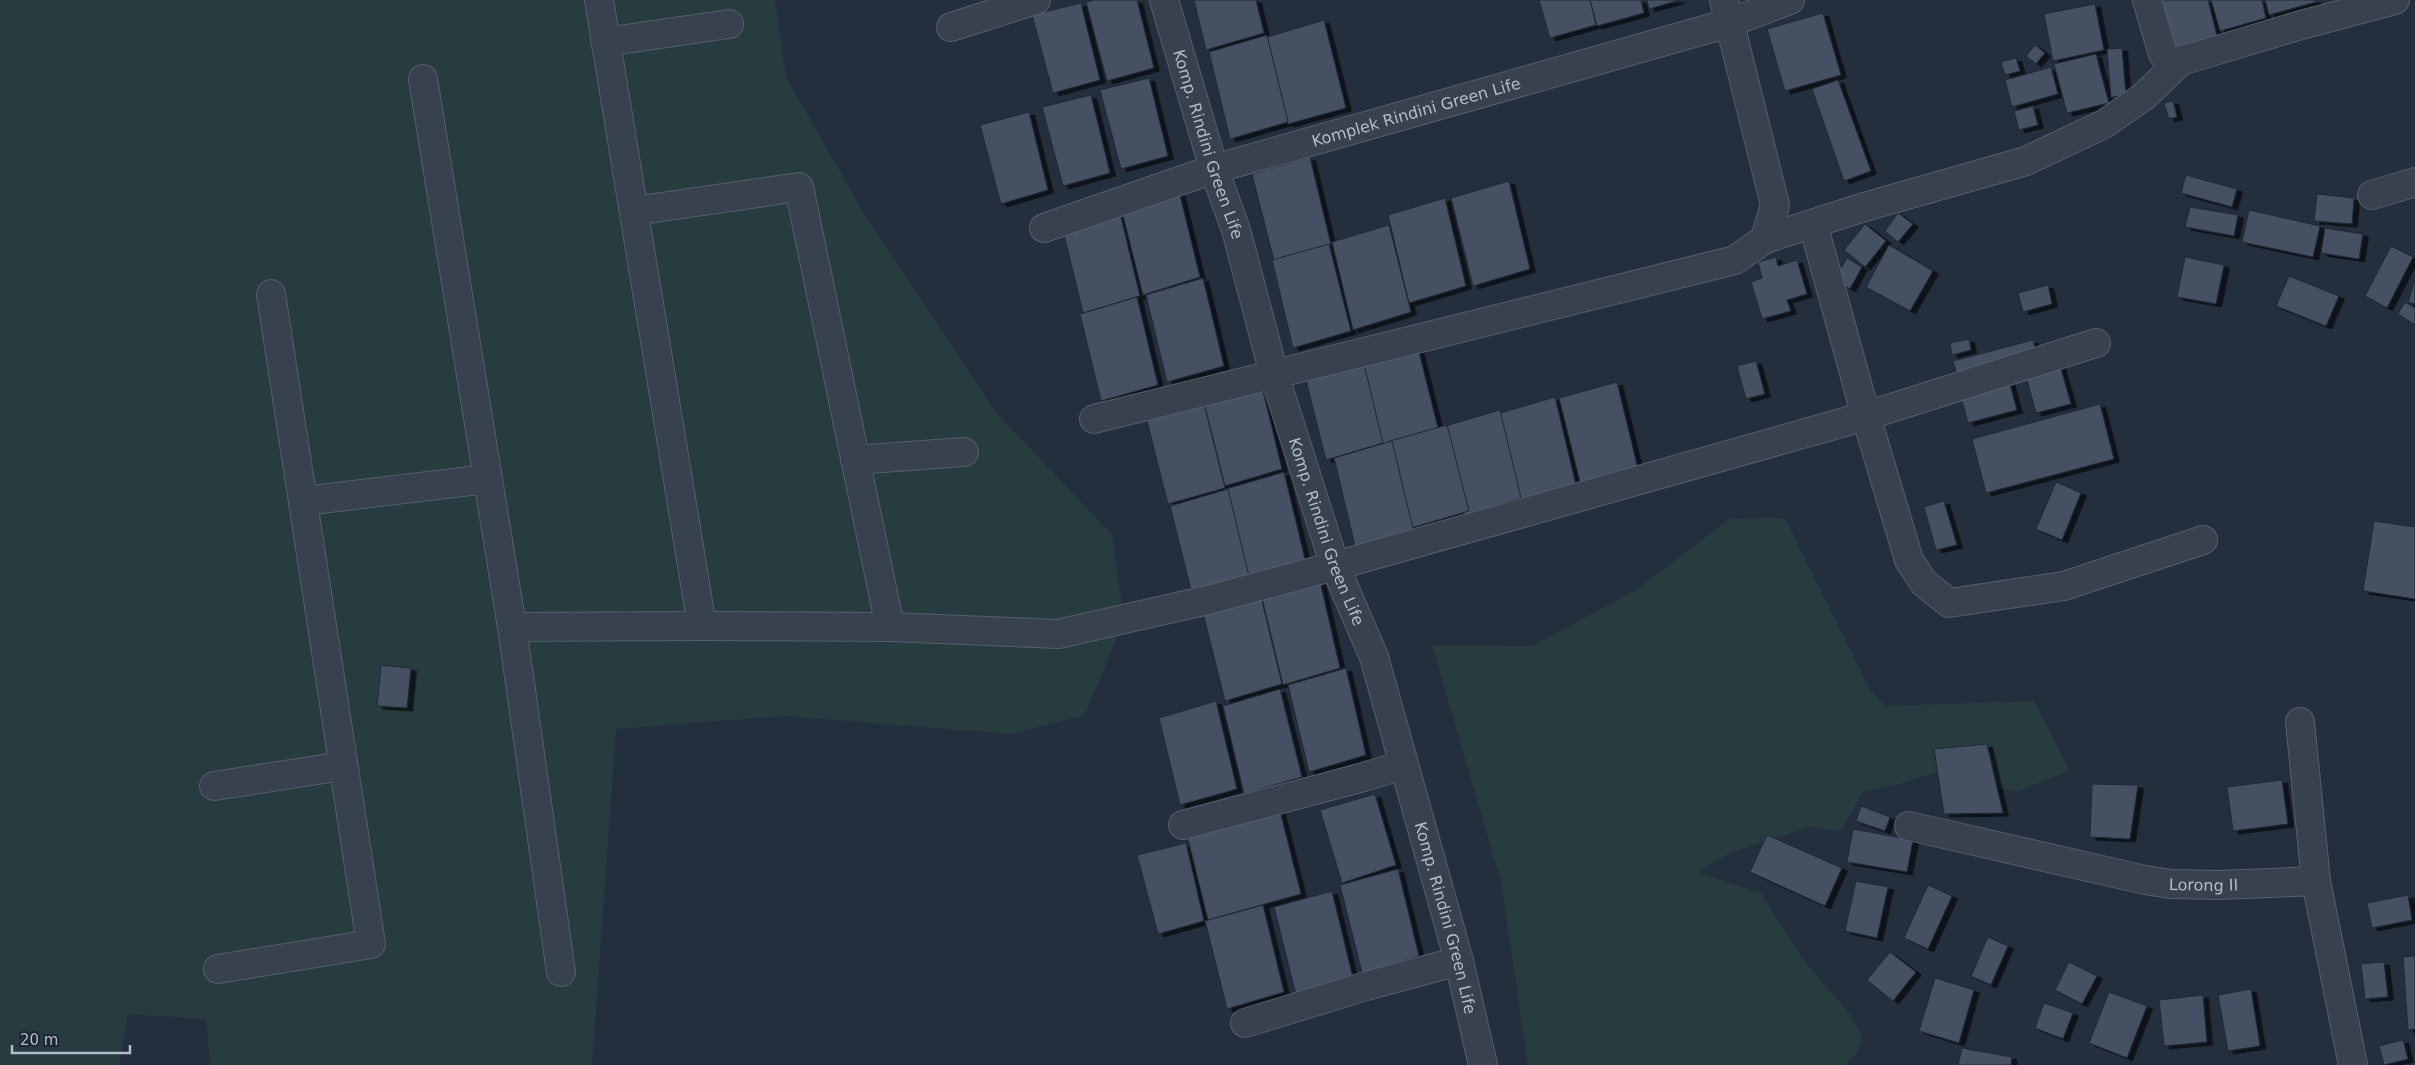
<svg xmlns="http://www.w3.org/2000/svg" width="2415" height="1065" font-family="'DejaVu Sans',sans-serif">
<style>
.green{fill:#263c3f}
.building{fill:#455162;stroke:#1f2835;filter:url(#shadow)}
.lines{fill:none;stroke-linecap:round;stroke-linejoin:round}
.minor-casing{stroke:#565f6c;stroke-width:30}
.minor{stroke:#38414e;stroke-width:28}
.labels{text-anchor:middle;stroke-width:4;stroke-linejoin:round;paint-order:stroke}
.street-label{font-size:16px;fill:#b4bcc9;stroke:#1d2633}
</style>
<defs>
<filter id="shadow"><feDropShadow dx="5.5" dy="3" stdDeviation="0" flood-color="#0009"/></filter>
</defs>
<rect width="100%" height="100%" fill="#242f3e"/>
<g class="green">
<polygon points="0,0 775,0 786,77 865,215 995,411 1112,535 1124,620 1085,715 1011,734 785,716 616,729 592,1065 210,1065 206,1019 128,1014 119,1065 0,1065"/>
<polygon points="1785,518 1871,691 1885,706 2034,701 2070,771 2018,791 1985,788 1972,761 1896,785 1863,792 1841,831 1810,827 1730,853 1697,872 1761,893 1804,961 1850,1014 1862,1037 1856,1055 1845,1065 1528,1065 1501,882 1432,645 1532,646 1636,590 1729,519"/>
</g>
<g class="building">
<polygon points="1094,0 1137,0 1154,68 1107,81 1086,2"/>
<polygon points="1194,0 1256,0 1264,33 1206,50"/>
<polygon points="1539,0 1590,0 1596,25 1550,38"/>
<polygon points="1590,0 1641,0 1644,13 1597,26"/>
<polygon points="1647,0 1680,0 1649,9"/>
<polygon points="2157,0 2208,0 2217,36 2170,49"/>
<polygon points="2211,0 2262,0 2266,18 2220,31"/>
<polygon points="2265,0 2315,0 2316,2 2269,15"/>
<polygon points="1081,3 1100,80 1053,93 1032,15"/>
<polygon points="2095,4 2104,50 2053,61 2044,14"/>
<polygon points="1823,13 1841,75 1785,91 1767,29"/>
<polygon points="1324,20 1346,108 1288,124 1267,37"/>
<polygon points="1267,35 1288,122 1230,139 1209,52"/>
<polygon points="2035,45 2045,53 2036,64 2026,56"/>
<polygon points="2122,48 2126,96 2111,97 2107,49"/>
<polygon points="2096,54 2109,103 2067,113 2054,64"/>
<polygon points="2016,58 2020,71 2005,75 2001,62"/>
<polygon points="2051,67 2058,94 2012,107 2005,80"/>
<polygon points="1149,78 1168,156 1121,169 1100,90"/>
<polygon points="1838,80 1871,171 1844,181 1812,89"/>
<polygon points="1091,95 1110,173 1063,186 1042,107"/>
<polygon points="2173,101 2177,117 2169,119 2164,103"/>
<polygon points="2033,106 2038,125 2019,130 2014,111"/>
<polygon points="1029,112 1048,190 1001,204 980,125"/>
<polygon points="1310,157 1331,245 1274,261 1252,174"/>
<polygon points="2186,175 2237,189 2232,207 2181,193"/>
<polygon points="1509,181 1530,269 1473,286 1451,198"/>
<polygon points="1179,191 1200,277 1143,295 1121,208"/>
<polygon points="2317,194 2354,198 2352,224 2314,221"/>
<polygon points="1445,198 1466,286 1409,303 1388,215"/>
<polygon points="2190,207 2238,215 2234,236 2185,227"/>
<polygon points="1119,209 1140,296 1083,313 1062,226"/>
<polygon points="2249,210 2320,226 2313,257 2242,242"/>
<polygon points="1898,213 1913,224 1898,242 1885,231"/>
<polygon points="1865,224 1886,241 1865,267 1844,250"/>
<polygon points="1389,225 1411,312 1353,330 1332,242"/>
<polygon points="2325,228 2363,234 2359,259 2321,253"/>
<polygon points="1329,244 1351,331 1293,348 1272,260"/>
<polygon points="1889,245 1933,271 1910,311 1866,287"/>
<polygon points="2391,246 2413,257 2387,308 2365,296"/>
<polygon points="1776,257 1778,266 1797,260 1807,294 1787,300 1791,311 1762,319 1751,282 1762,278 1758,262"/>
<polygon points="2185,257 2224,265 2216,304 2177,297"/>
<polygon points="1847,258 1862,267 1850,289 1834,280"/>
<polygon points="2289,276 2339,296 2326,326 2276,306"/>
<polygon points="1203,278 1224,366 1167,382 1146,295"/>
<polygon points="2415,280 2415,304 2408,302"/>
<polygon points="2048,285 2052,304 2023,312 2018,293"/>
<polygon points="1137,297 1158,385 1101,401 1080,314"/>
<polygon points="2405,302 2415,308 2415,325 2398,314"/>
<polygon points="1969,339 1971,350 1952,355 1950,343"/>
<polygon points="2033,340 2039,361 1959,382 1953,361"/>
<polygon points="1417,344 1439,432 1381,448 1359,361"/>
<polygon points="1362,356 1383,443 1326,460 1304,372"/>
<polygon points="1756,361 1765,394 1746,399 1737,366"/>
<polygon points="2059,362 2071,404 2036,413 2025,372"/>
<polygon points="2007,373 2017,410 1968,423 1958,386"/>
<polygon points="1617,382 1638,469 1581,486 1559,398"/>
<polygon points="1261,383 1282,469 1225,486 1203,399"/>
<polygon points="1555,397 1576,485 1518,501 1497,414"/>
<polygon points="1203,400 1225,488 1168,504 1146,417"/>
<polygon points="2100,404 2114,459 1986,493 1972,439"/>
<polygon points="1500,410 1521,498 1464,515 1442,427"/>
<polygon points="1447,425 1469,511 1411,528 1390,441"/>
<polygon points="1392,441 1413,529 1355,546 1334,458"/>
<polygon points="1284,472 1305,559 1247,577 1226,489"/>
<polygon points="2056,482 2081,493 2062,540 2036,529"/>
<polygon points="1228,489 1249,576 1192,594 1170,506"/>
<polygon points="1944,501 1957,545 1936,550 1924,507"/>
<polygon points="2374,521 2415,527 2415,599 2363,591"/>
<polygon points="1320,581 1340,668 1283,685 1262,598"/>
<polygon points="1261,597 1282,684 1225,701 1203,613"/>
<polygon points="381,665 411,668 407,708 377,706"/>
<polygon points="1346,668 1366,755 1309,772 1288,685"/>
<polygon points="1280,689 1302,777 1244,794 1223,706"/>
<polygon points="1216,701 1237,789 1180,805 1159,718"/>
<polygon points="1987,744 2003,813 1944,814 1934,749"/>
<polygon points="2282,780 2288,824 2233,831 2227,787"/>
<polygon points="2092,784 2138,785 2130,839 2090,837"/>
<polygon points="1375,794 1396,865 1342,883 1320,810"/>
<polygon points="1278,803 1301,894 1208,920 1186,831"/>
<polygon points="1861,806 1890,817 1885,831 1856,821"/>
<polygon points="1853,829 1913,840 1907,872 1847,862"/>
<polygon points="1767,835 1842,868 1825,906 1750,872"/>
<polygon points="1186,843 1204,921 1158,934 1137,855"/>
<polygon points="1398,869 1419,956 1362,973 1340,885"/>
<polygon points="1856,881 1888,887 1877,938 1845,931"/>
<polygon points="1928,885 1952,896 1928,949 1904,938"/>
<polygon points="1332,891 1353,978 1296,995 1274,907"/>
<polygon points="2408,895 2412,920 2372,928 2367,903"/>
<polygon points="1263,905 1284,992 1227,1009 1205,921"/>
<polygon points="1988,937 2008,946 1991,985 1971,976"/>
<polygon points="1890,952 1916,972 1893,1001 1867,980"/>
<polygon points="2415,956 2415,1029 2408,1030 2403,957"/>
<polygon points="2069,962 2097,976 2082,1004 2055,990"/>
<polygon points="2384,962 2388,997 2365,999 2361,964"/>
<polygon points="1935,978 1974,990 1959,1043 1919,1031"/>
<polygon points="2251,989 2260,1046 2228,1051 2218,995"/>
<polygon points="2109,992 2147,1006 2127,1058 2089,1043"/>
<polygon points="2203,995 2207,1042 2164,1046 2159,1000"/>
<polygon points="2044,1003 2073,1013 2063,1039 2035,1028"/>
<polygon points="2403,1040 2408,1059 2384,1065 2379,1046"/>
<polygon points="1962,1048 2012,1057 2011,1065 1958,1065"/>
</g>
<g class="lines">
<defs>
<g id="minor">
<polyline points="599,0 702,626"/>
<path id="s1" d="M1164 0 1214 169 1236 230 1274 374 1335 566 1374 657 1459 961 1483 1065"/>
<polyline points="2147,0 2163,54 2168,59 2181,61 2301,25 2395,0"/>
<polyline points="951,27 1036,0"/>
<polyline points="605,42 729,24"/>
<polyline points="423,79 512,627 561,972"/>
<polyline points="2372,195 2415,182"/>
<polyline points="634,211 799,187 890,627"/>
<polyline points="1813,224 1866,416 1909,560 1924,583 1949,603 2064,586 2203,540"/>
<path id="s2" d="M1044 228 1214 169 1729 23 1790 0"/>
<polyline points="1765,239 1861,208 2026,161 2104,124 2143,97 2181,61"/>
<polyline points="1094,419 1735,260 1765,239 1775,205 1724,0"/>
<polyline points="855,460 964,452"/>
<polyline points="304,501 487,479"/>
<polyline points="512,627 702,626 890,627 1058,634 1208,600 1335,566 1866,416 2096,343"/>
<polyline points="2300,722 2316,881"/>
<polyline points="214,786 343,766"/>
<polyline points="1183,825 1364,777 1403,765"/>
<path id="s3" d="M1909 826 2145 880 2171 884 2219 885 2316 881 2353 1065"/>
<polyline points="218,969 371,944 271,294"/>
<polyline points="1245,1023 1366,986 1459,961"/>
</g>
</defs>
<use href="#minor" class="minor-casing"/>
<use href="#minor" class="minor"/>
</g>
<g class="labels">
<g class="street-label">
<text dy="6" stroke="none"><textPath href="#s2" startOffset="390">Komplek Rindini Green Life</textPath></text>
<text dy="6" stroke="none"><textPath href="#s1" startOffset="151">Komp. Rindini Green Life</textPath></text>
<text dy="6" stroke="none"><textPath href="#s1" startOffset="556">Komp. Rindini Green Life</textPath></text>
<text dy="6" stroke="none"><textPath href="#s3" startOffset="301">Lorong II</textPath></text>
<text dy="6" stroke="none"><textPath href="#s1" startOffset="961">Komp. Rindini Green Life</textPath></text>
</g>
</g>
<path d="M12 1045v8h118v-8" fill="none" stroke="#b4bcc9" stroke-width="2.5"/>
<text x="20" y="1045" font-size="15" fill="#b4bcc9" stroke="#1d2633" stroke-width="4" paint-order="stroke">20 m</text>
</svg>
